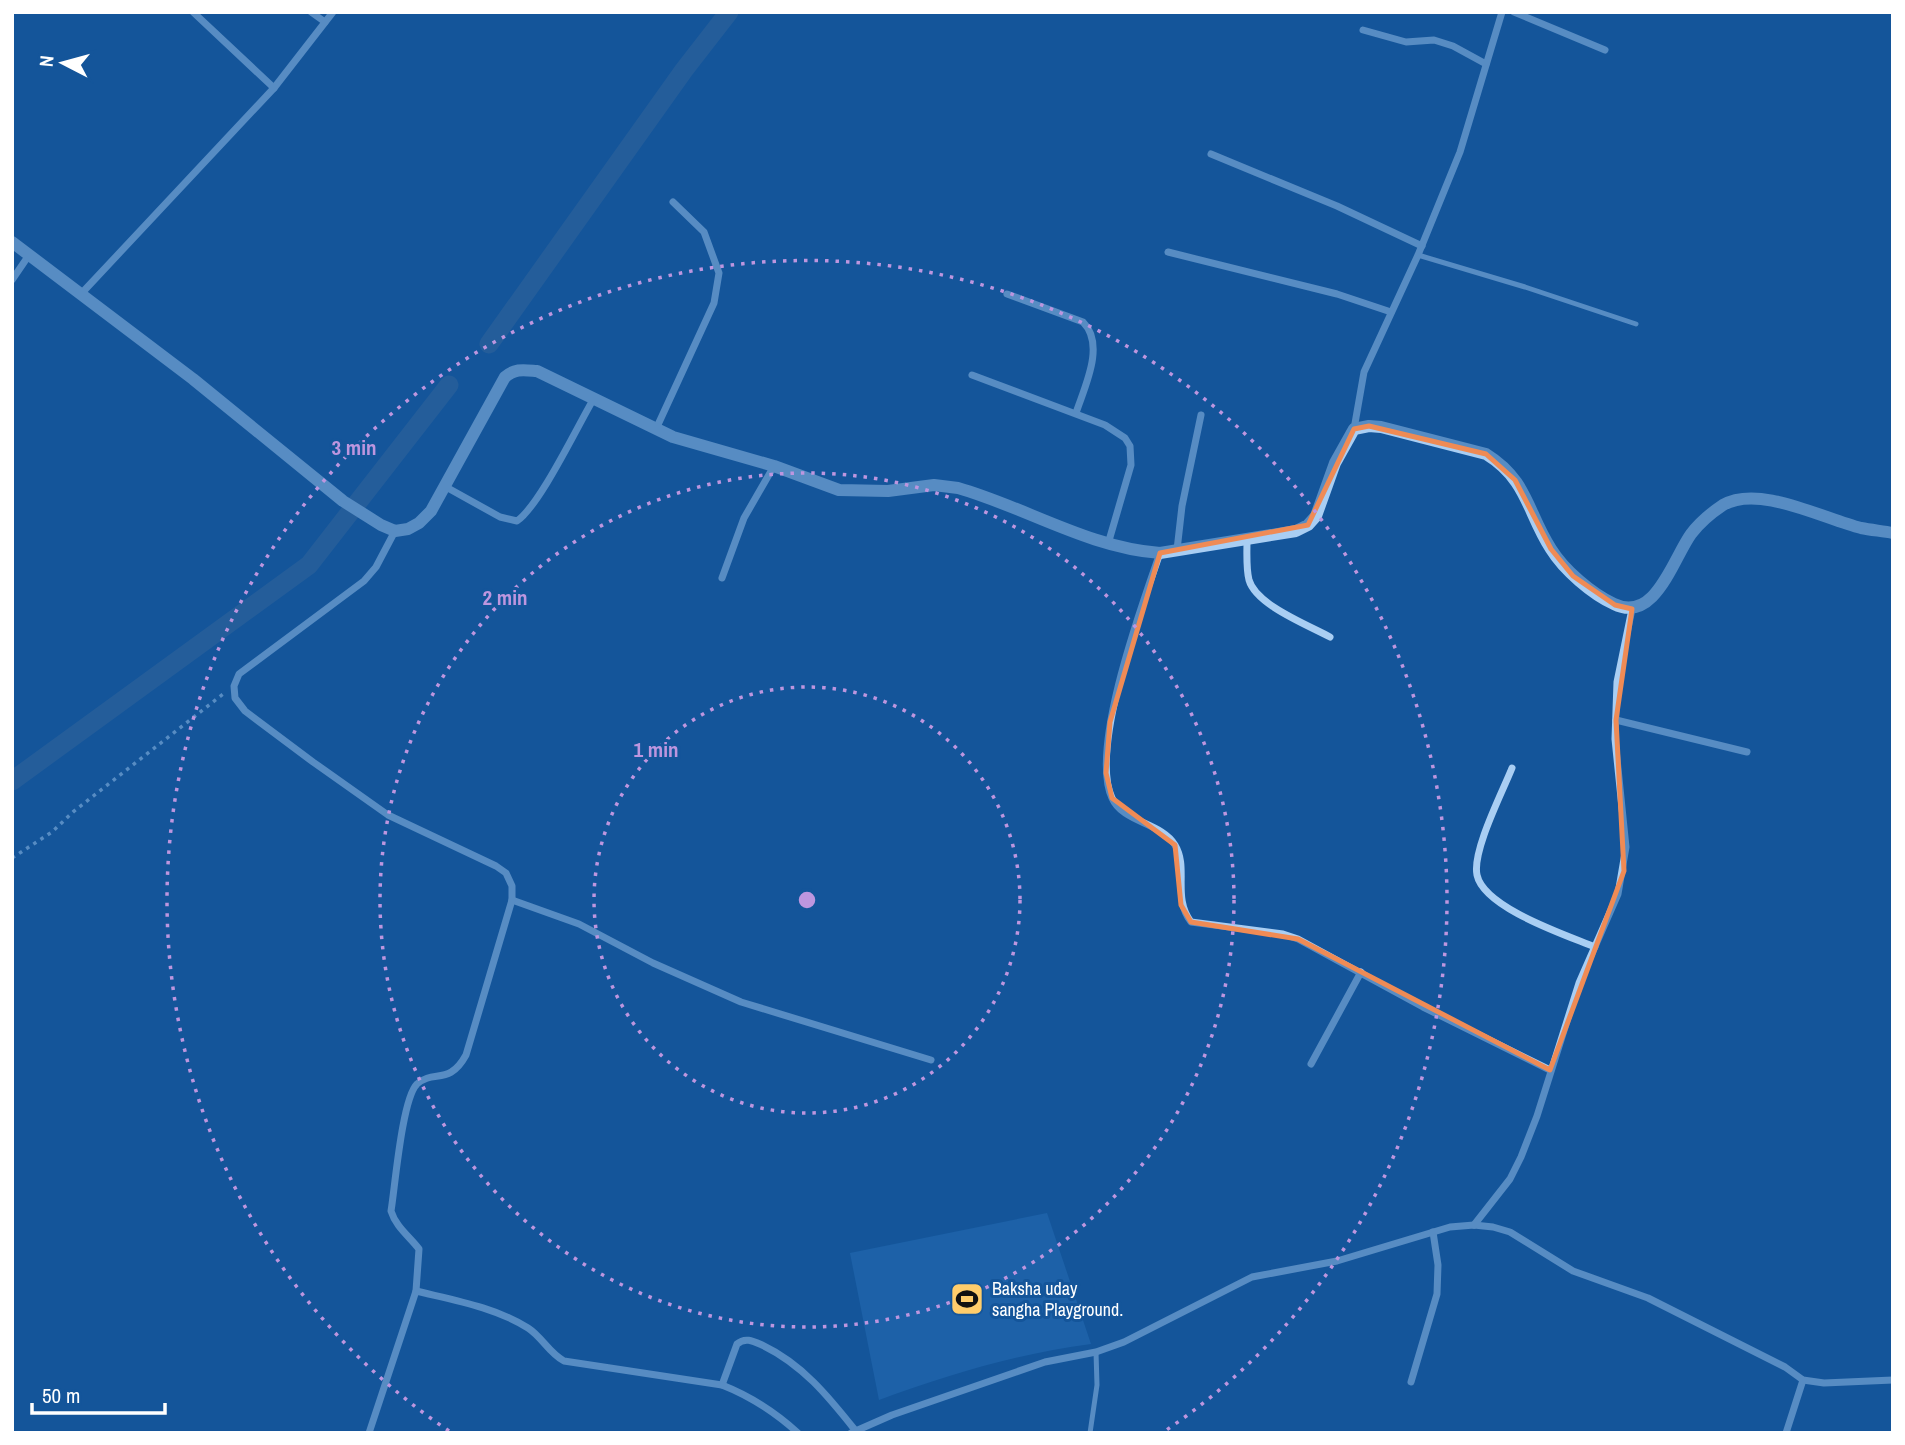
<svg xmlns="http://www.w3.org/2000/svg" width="1905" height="1445" font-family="'Archivo Narrow',sans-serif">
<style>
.green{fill:#2870b8}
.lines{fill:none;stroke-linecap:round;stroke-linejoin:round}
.canal{stroke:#396799;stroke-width:19}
.path{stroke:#a9cef3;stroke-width:3.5;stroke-dasharray:3.5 5;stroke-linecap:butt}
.service{stroke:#a9cef3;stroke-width:5}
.minor{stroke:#a9cef3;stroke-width:7}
.tertiary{stroke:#a9cef3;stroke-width:12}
.marked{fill:none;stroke:#ef8b55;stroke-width:5;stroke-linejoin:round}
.ring{fill:none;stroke:#bd96df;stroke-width:3.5;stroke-dasharray:3.5 7}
.labels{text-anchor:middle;stroke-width:6;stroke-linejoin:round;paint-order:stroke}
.poi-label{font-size:18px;fill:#fff;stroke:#14559a;text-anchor:start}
.centre{fill:#bd96df;stroke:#14559a;stroke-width:3.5}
.ring-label{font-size:21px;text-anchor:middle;font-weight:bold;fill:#bd96df;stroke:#14559a;stroke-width:6;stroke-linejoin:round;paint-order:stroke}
</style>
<rect width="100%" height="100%" fill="#14559a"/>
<path class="green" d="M1047 1213 1091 1344C1016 1354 950 1374 879 1400L850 1253Z"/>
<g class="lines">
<g class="canal">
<polyline points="489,344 684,70 729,12"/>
<polyline points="12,781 309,565 449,385"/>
</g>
<polyline class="path" points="12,858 52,832 73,812 223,694"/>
<g class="service">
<polyline points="1418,255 1525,287 1636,324"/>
<polyline points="1090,1433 1097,1385 1096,1352"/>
</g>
<g class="minor">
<polyline points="193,12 274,88"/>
<polyline points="311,12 325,22"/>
<polyline points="1514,12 1605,50"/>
<polyline points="1363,30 1406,42 1434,40 1453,46 1486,64"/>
<polyline points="1211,154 1337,206 1422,246"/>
<polyline points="1168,252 1337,294 1391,312"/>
<polyline points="12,280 29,255"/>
<path d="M1007 294 1083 322C1106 345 1084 388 1076 413"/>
<polyline points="80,295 274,88 333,12"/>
<polyline points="972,375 1105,425 1125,438 1130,446 1131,465 1108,544"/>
<polyline points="656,429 714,303 719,273 704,232 673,202"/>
<polyline points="1354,429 1364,372 1418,255 1460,152 1502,12"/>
<path d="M446 487 500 517 517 521C540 505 577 427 593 400"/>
<path d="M1247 541C1247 553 1246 568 1249 580 1256 605 1308 625 1330 637"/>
<polyline points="1177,550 1182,506 1201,415"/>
<path d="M1160 553C1142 605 1089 749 1112 798 1123 823 1161 822 1175 845 1189 868 1172 897 1191 922L1283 934 1298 939 1423 1007 1550 1070"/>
<polyline points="722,578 744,518 774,466"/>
<polyline points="1616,720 1747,752"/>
<path d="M1512 768C1502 793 1472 851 1477 875 1484 908 1566 935 1595 947"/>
<polyline points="512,900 579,924 653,963 741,1002 931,1060"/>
<polyline points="1311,1064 1361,972"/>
<polyline points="1474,1225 1510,1179 1521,1157 1537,1116 1579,983 1618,894 1626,847 1615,739 1617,682 1632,609"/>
<path d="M416 1291C453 1300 495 1307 528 1328 542 1337 549 1353 564 1361L722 1385C750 1396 776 1413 798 1433"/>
<polyline points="1411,1382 1437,1294 1438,1265 1433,1232"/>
<path d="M722 1385 737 1344C745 1337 753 1341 762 1345 802 1364 828 1396 855 1430"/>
<path d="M369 1433 416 1291 419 1249C409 1236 396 1227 391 1211 395 1187 402 1099 417 1084 434 1069 449 1086 466 1055L512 900V886L506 873 496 866 388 815 313 762 245 711 235 698 234 686 239 674 364 581 376 567 395 531"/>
<polyline points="851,1433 892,1415 1045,1362 1096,1352 1124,1342 1252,1277 1337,1261 1450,1227 1474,1225 1493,1227 1510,1232 1573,1271 1648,1298 1785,1367 1803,1380 1824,1383 1893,1380"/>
<polyline points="1786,1433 1803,1380"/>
</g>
<path class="tertiary" d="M12 242 193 379 343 501 381 525 395 531 408 529 419 523 431 511 505 377C515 368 524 370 537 371L673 437 774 466 839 490 888 491 934 485 958 488C1025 507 1089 548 1160 553L1296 531 1308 525 1316 516 1335 463 1354 429 1369 426 1381 427 1486 454C1528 480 1527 512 1551 549 1564 570 1592 594 1614 604 1655 624 1673 559 1691 534 1700 522 1711 513 1723 505 1759 484 1824 519 1861 528 1871 530 1882 531 1893 533"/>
</g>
<path d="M0 0H1905V1445H0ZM1369 426 1486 454 1515 480 1551 549 1573 576 1615 605 1632 609 1616 720 1624 871 1550 1070 1298 939 1191 922 1181 905 1175 845 1112 798 1106 773 1110 722 1160 553 1308 525 1354 429Z" fill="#14559a" fill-opacity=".55" fill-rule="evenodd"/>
<path class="marked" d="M1369 426 1486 454 1515 480 1551 549 1573 576 1615 605 1632 609 1616 720 1624 871 1550 1070 1298 939 1191 922 1181 905 1175 845 1112 798 1106 773 1110 722 1160 553 1308 525 1354 429Z"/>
<g class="ring">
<circle cx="807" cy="900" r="213"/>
<circle cx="807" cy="900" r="427"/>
<path d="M449 1431A640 640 0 1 1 1165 1431"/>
</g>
<defs>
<symbol id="stadium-square" viewBox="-11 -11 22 22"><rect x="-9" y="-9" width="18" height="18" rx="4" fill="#ffcd6b" stroke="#14559a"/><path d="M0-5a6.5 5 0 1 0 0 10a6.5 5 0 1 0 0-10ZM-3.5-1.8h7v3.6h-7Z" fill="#111"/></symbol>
</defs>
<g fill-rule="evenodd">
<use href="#stadium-square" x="948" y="1280" width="38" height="38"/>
</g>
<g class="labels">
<g class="poi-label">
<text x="992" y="1295">Baksha uday<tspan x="992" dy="21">sangha Playground.</tspan></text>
</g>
</g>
<circle cx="807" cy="900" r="10" class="centre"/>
<g class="ring-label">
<text x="354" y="455">3 min</text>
<text x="505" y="605">2 min</text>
<text x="656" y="757">1 min</text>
</g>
<rect width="1905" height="1445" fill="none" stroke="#ffffff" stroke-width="28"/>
<g transform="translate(63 63) rotate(276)" stroke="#14559a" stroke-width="5" paint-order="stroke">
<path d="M0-5L12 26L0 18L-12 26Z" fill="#ffffff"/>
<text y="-10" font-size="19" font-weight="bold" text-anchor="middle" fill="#ffffff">N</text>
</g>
<path d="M32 1403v10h133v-10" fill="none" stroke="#ffffff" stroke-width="3.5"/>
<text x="42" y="1403" font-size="21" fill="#ffffff" stroke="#14559a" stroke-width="5" paint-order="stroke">50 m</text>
</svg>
